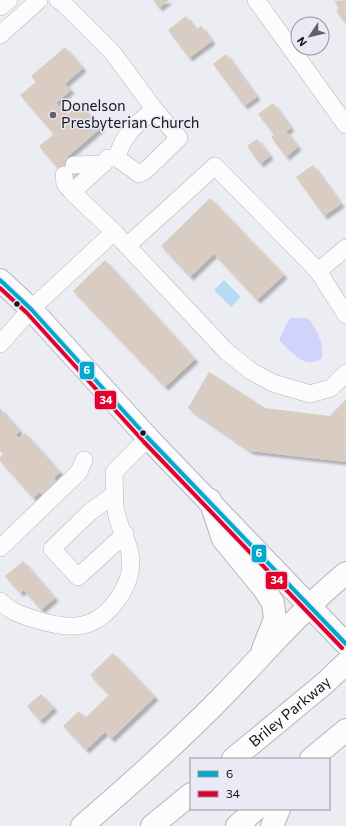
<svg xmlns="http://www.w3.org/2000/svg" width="346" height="826" font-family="Commissioner,sans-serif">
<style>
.green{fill:#d0d3fa}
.water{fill:#b5dcf3}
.building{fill:#d9ccc2;filter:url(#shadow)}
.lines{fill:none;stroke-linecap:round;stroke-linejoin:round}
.minor-casing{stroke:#b5b5ba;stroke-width:18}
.major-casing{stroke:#b5b5ba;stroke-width:24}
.highway-casing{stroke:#b5b5ba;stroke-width:24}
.minor{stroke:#fcfcfd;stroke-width:17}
.major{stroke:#fcfcfd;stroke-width:22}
.highway{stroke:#fcfcfd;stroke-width:22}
.bus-1-casing{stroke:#e9eaf6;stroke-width:7}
.bus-2-casing{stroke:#e9eaf6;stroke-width:7}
.bus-1{stroke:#00a9ce;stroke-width:4}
.bus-2{stroke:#e4002b;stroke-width:4}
.poi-dot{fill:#626267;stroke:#e9eaf6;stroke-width:1.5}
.bus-dot{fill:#17171b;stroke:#e9eaf6;stroke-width:1.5}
.labels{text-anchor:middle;stroke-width:3;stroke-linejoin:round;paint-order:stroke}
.poi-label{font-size:15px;fill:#17171b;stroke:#e9eaf6;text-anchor:start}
.street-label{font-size:15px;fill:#17171b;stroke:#e9eaf6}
.line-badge{stroke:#e9eaf6;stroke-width:1.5}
.badge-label{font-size:11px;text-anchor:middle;font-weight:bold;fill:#fff}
</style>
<defs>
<filter id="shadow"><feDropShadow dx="3.5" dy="3.5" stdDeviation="1" flood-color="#0004"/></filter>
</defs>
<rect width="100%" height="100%" fill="#ecedf3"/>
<path class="green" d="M292 318H308C316 329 325 344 322 358 305 371 291 351 279 340L288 321Z"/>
<polygon class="water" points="224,280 241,297 231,307 214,290"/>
<g class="building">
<polygon points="153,0 169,0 159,8"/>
<polygon points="346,0 346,22 345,23 336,11 339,8 334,1"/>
<polygon points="186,16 196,30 201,26 212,41 189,58 168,30"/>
<polygon points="65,47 83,68 65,84 71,90 56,103 67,115 80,104 101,128 67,157 81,174 70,183 39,146 54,134 20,95 36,82 31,76"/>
<polygon points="226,54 257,97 244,106 213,64"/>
<polygon points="273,103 291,128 286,131 298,147 286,157 271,137 274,135 258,114"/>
<polygon points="257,139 270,156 260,164 247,146"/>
<polygon points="313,165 341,204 324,216 296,177"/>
<polygon points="210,198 284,275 257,300 214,254 190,277 161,246"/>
<polygon points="105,260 195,359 165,387 73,291"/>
<polygon points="209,372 265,408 330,416 346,399 346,462 250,451 188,408"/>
<polygon points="0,408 20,431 16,435 19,438 25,433 60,472 54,478 58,482 43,496 40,492 33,498 0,461 0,457 3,454 0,451"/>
<polygon points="23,561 55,598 41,610 24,590 20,593 5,576"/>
<polygon points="113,653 155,697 111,739 105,732 86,750 63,726 79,711 85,718 109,695 90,675"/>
<polygon points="41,694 54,708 40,721 27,706"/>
</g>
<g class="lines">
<defs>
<g id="minor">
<polyline points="58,0 63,3 113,53 154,109"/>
<polyline points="256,0 346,125"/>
<polyline points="0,7 9,0"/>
<polyline points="0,35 39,0"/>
<path d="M74 165 103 164 108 158H117L139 174 145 171 179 138 154 109C136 125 123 134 117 158"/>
<polyline points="64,175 65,184 72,192 114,232 227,352 251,371 273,383 310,394 331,388 346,373"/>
<polyline points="72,192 103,164"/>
<polyline points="127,246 215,166 318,271 346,315"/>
<polyline points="318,271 346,248"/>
<polyline points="0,344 31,309 114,232"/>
<polyline points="115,494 90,512 52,549 78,577 125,534"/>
<polyline points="0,548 79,472 84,460"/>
<path d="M0 601C11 612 19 614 34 619 69 630 94 632 117 600 123 592 128 582 130 572 134 544 120 535 116 511 113 499 115 484 114 472L148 438"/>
</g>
<polyline id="major" points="0,280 31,309 148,438 346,644"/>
<g id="highway">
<polyline points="210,500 223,539 264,589 273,603 275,619 263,649"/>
<path id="s1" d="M233 759 325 683 346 663"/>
<polyline points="311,759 346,730"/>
<path d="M82 826C131 784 178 742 223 696 263 655 301 610 346 573"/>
<polyline points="152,826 191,794"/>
<polyline points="237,826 256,809"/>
<polyline points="272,826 279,809"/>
</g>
</defs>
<use href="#minor" class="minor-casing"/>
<use href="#major" class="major-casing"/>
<use href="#highway" class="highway-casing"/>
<use href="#minor" class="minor"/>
<use href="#major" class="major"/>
<use href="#highway" class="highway"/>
<defs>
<polyline id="bus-1" points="0,280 31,309 148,438 346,644"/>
<polyline id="bus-2" points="0,288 27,313 144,442 342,648"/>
</defs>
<use href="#bus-1" class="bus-1-casing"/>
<use href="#bus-2" class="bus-2-casing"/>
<use href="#bus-1" class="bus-1"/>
<use href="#bus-2" class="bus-2"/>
</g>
<circle class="poi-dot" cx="53" cy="115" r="4"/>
<g class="bus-dot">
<circle cx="17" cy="304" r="3.5"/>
<circle cx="143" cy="433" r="3.5"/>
</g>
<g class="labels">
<g class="poi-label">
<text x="61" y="111">Donelson<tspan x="61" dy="17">Presbyterian Church</tspan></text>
</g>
<g class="street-label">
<text dy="5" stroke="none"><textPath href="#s1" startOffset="74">Briley Parkway</textPath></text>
</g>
</g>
<g class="line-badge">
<rect x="79" y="361" width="16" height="19" rx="4" fill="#00a9ce"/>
<rect x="94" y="390" width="23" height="20" rx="4" fill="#e4002b"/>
<rect x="251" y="544" width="16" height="19" rx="4" fill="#00a9ce"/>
<rect x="265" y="571" width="23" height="19" rx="4" fill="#e4002b"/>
</g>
<g class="badge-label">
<text x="87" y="374">6</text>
<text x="106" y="404">34</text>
<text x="259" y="557">6</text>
<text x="277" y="584">34</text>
</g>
<rect x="190" y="758" width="140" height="52" fill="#e9eaf6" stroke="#95969e"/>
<rect x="198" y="771" width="20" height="6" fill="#00a9ce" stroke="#95969e"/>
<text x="226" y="778" font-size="12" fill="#17171b">6</text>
<rect x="198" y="791" width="20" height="6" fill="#e4002b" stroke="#95969e"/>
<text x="226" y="798" font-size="12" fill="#17171b">34</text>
<g transform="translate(310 36) rotate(235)"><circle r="19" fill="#e9eaf6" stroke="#95969e"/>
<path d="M0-3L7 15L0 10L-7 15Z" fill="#626267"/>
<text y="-6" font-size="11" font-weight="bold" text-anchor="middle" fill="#17171b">N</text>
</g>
</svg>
